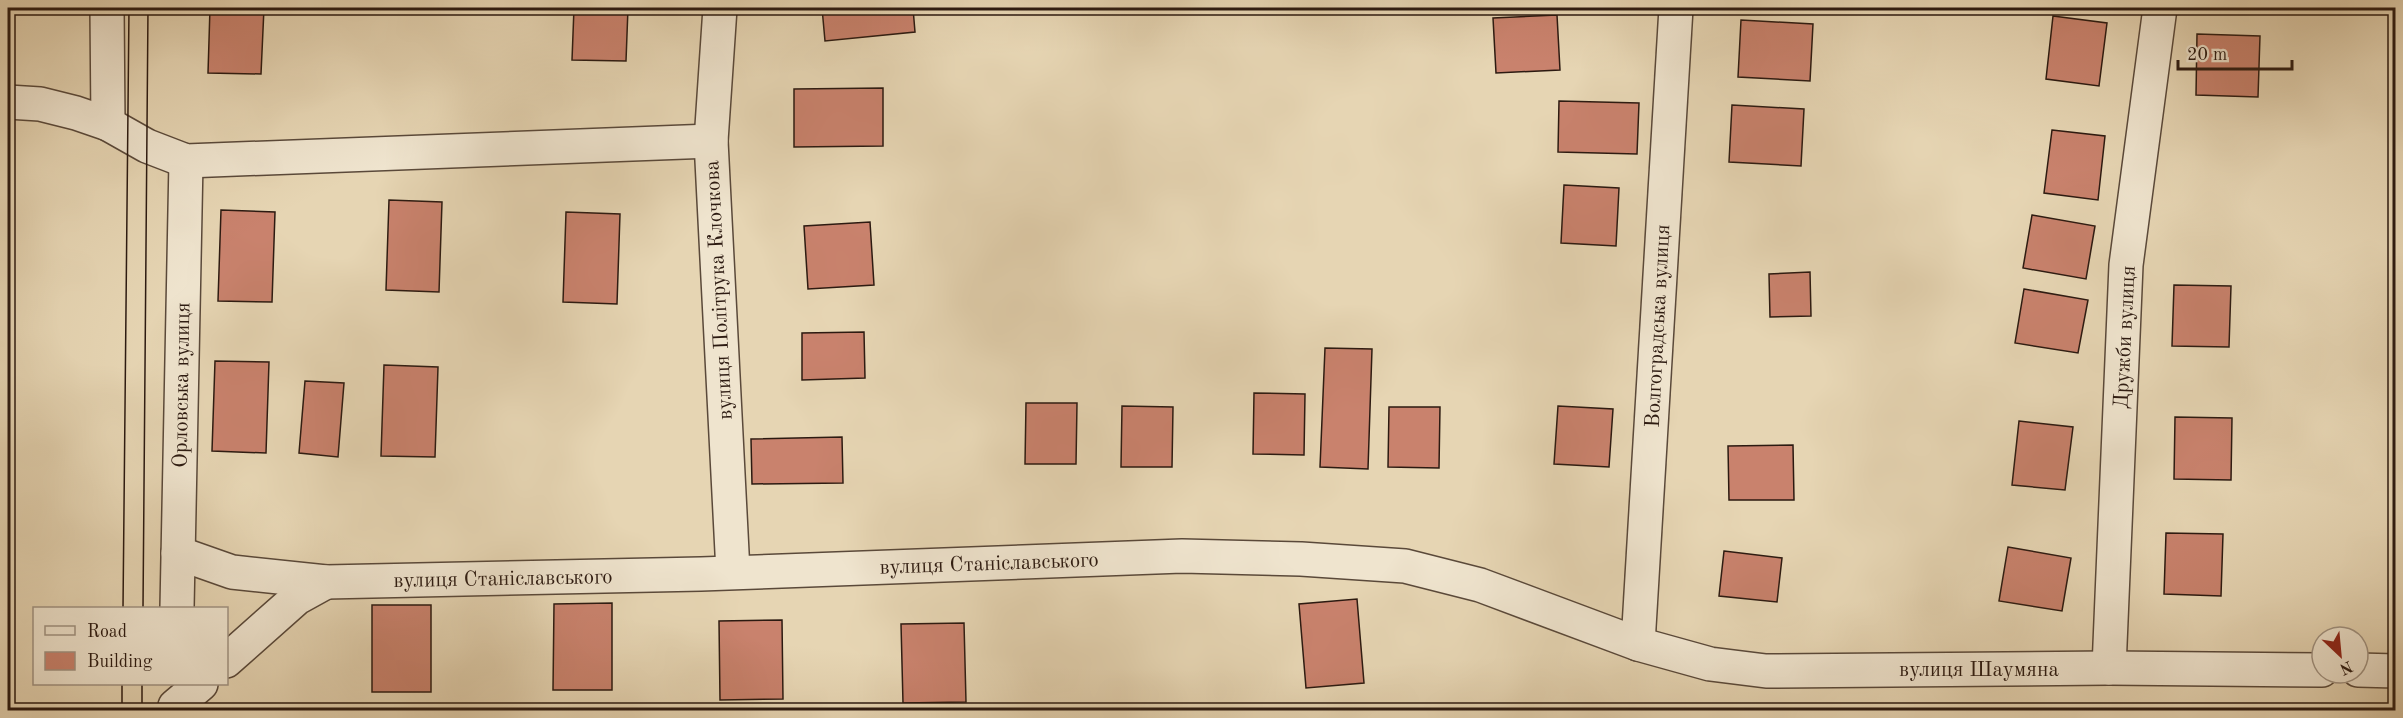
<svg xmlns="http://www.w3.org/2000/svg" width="2403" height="718" font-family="'Old Standard TT',serif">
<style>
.building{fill:#c9826d;stroke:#2c1a11;stroke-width:1.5}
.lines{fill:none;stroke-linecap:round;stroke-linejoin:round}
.street-casing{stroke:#5a493a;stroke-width:36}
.street{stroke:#efe4ce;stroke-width:33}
.tram{stroke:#2c1a11;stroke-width:1.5}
.labels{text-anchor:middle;stroke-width:4.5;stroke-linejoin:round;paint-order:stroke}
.street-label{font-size:21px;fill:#2c1a11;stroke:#efe4ce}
</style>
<rect width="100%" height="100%" fill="#e6d5b3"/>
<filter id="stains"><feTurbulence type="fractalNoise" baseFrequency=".00333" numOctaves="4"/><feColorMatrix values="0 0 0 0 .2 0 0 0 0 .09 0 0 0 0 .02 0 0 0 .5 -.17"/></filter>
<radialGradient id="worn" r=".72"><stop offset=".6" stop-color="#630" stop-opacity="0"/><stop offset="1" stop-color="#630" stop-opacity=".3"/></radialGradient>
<g class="building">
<polygon points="210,8 264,8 261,74 208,73"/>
<polygon points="574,8 628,8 626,61 572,60"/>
<polygon points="822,8 913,8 915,32 825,41"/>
<polygon points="1557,15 1560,70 1496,73 1493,18"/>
<polygon points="2053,16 2107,23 2099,86 2046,79"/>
<polygon points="1741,20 1813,24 1810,81 1738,77"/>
<polygon points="2197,34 2260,36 2258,97 2196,95"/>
<polygon points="883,88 883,146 794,147 794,89"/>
<polygon points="1559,101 1639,103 1637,154 1558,152"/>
<polygon points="1732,105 1804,109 1801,166 1729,162"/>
<polygon points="2052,130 2105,136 2098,200 2044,193"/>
<polygon points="1564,185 1619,188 1616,246 1561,243"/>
<polygon points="389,200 442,202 439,292 386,290"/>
<polygon points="221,210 275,212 272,302 218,301"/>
<polygon points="566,212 620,214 617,304 563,302"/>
<polygon points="2032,215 2095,226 2086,279 2023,268"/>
<polygon points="870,222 874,285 808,289 804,226"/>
<polygon points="1810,272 1811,316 1770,317 1769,274"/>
<polygon points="2174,285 2231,286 2229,347 2172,346"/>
<polygon points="2024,289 2088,300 2078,353 2015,343"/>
<polygon points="864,332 865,378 802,380 802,333"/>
<polygon points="1325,348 1372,349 1368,469 1320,467"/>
<polygon points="215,361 269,362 266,453 212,451"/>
<polygon points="384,365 438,367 435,457 381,456"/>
<polygon points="305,381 344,383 338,457 299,453"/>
<polygon points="1254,393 1305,394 1304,455 1253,454"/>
<polygon points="1026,403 1077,403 1076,464 1025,464"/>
<polygon points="1122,406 1173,407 1172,467 1121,467"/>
<polygon points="1558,406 1613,409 1609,467 1554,464"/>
<polygon points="1389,407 1440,407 1439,468 1388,467"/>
<polygon points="2175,417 2232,418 2231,480 2174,479"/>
<polygon points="2019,421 2073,427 2065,490 2012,485"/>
<polygon points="842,437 843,483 752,484 751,439"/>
<polygon points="1793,445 1794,500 1729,500 1728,446"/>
<polygon points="2166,533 2223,534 2221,596 2164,594"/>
<polygon points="2008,547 2071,558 2062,611 1999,601"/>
<polygon points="1724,551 1782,558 1777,602 1719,596"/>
<polygon points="1357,599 1364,683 1306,688 1299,604"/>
<polygon points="612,603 612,690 553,690 554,604"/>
<rect x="372" y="605" width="59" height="87"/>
<polygon points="782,620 783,699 720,700 719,621"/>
<polygon points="964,623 966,702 903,703 901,624"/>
</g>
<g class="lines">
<defs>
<g id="street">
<polyline points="107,8 108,124"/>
<polyline points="720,8 711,141 733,572"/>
<polyline points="8,102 40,104 76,113 108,124 147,146 186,161 711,141"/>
<polyline points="178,553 232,572 326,582 701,574 1182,556 1301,559 1405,566 1480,585 1638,644 1710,664 1766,671 2109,668 2322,670"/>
<polyline points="177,608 186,161"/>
<polyline points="1638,644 1676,8"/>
<polyline points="226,661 297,598 326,582"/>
<polyline points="2109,668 2126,265 2160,8"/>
<polyline points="2358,670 2396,671"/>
<polyline points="175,706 201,684"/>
</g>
</defs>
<use href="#street" class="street-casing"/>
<use href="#street" class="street"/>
<g class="tram">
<polyline points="123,608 129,8"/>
<polyline points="143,608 148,8"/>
<polyline points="122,710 122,684"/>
<polyline points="142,710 142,684"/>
</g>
</g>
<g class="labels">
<g class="street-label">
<text transform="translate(718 290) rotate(-93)" y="7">вулиця Політрука Клочкова</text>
<text transform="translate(1657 326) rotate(-87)" y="7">Волгоградська вулиця</text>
<text transform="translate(2124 337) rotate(-87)" y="7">Дружби вулиця</text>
<text transform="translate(181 385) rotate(-89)" y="7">Орловська вулиця</text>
<text transform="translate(989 563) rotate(-2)" y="7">вулиця Станіславського</text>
<text transform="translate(503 578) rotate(-1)" y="7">вулиця Станіславського</text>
<text x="1979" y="676">вулиця Шаумяна</text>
</g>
</g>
<rect width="2403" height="718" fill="none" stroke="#e6d5b3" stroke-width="30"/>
<rect x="9" y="9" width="2385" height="700" fill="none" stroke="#2c1a11" stroke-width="3"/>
<rect x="15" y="15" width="2373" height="688" fill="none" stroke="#2c1a11" stroke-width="1.5"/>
<rect x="33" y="607" width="195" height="78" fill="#efe4ce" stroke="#a19382" stroke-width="1.5"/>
<rect x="45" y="626" width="30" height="9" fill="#efe4ce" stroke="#a19382" stroke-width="1.5"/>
<text x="87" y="637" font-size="18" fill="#2c1a11">Road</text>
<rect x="45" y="652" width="30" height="18" fill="#c9826d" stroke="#a19382" stroke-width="1.5"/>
<text x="87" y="667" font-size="18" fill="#2c1a11">Building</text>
<g transform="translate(2340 655) rotate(154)"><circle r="28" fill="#efe4ce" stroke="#a19382" stroke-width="1.5"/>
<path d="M0-4.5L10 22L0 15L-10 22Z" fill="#8f2418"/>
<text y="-9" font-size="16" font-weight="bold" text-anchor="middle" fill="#2c1a11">N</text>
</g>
<path d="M2178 60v9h114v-9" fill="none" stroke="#2c1a11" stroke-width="3"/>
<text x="2187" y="60" font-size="18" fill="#2c1a11" stroke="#efe4ce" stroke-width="4.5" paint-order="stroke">20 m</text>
<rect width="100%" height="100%" filter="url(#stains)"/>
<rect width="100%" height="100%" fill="url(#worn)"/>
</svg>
